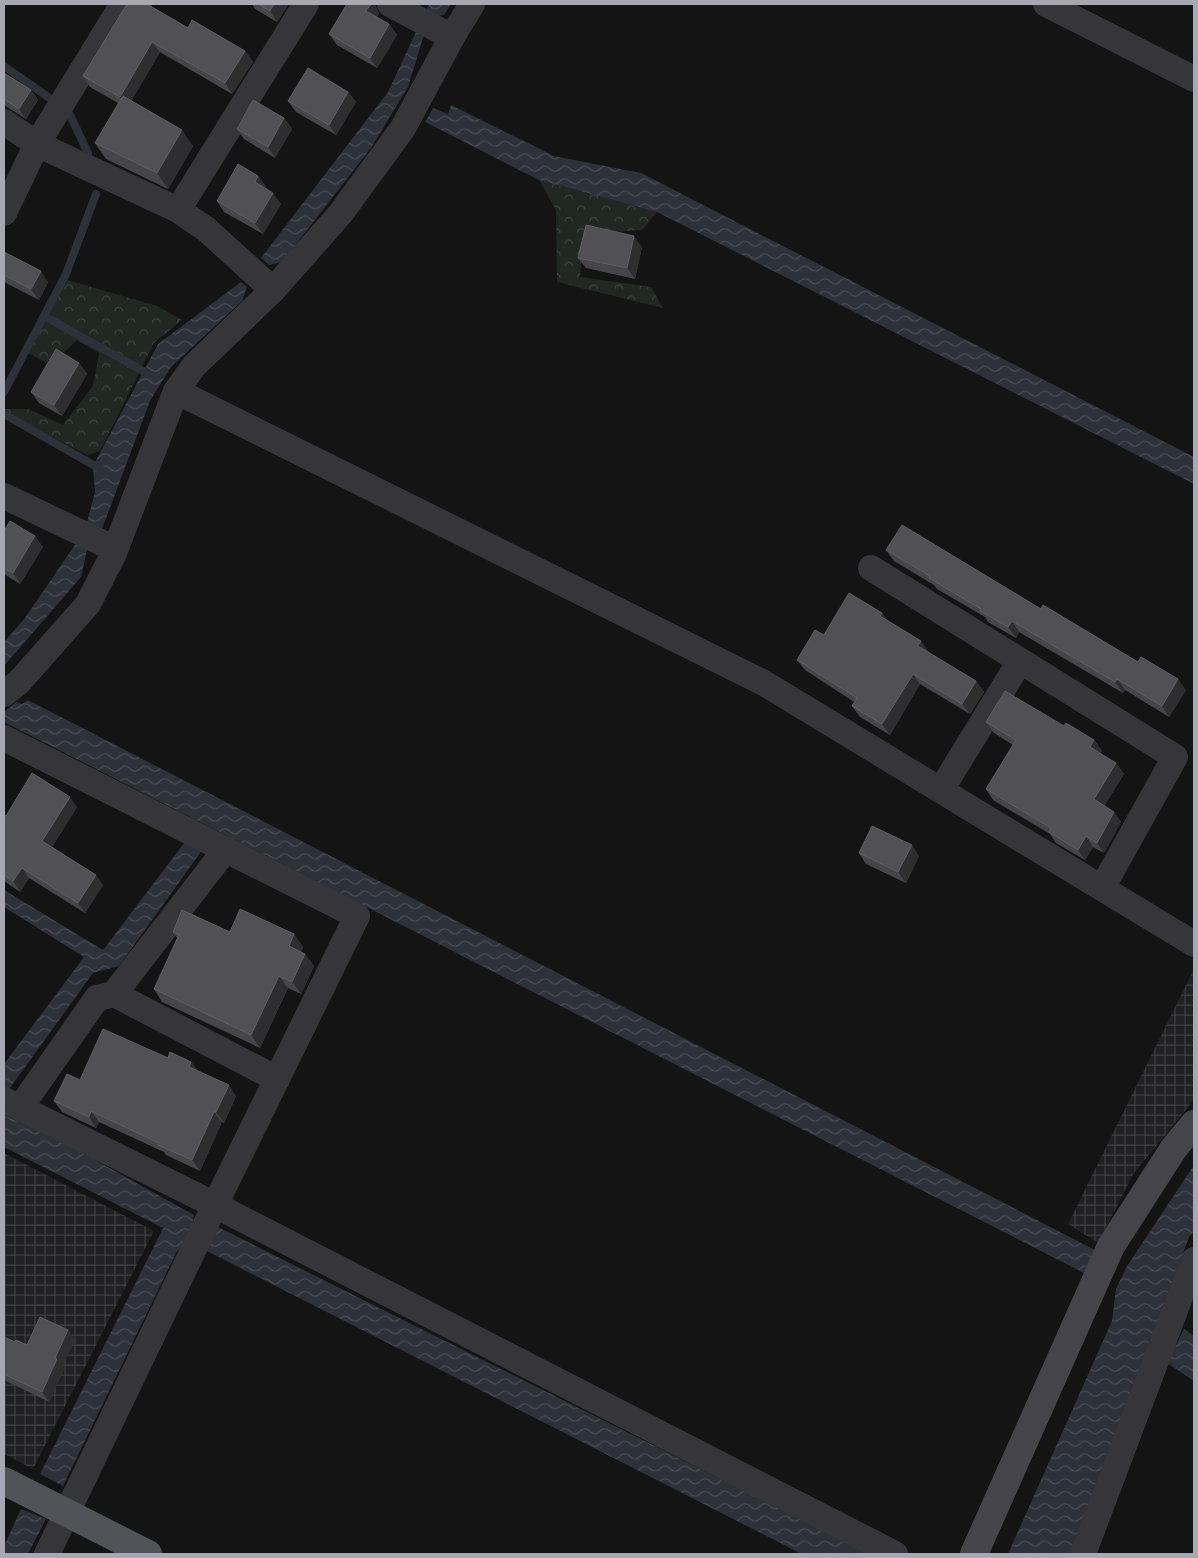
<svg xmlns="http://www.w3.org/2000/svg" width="1198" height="1558" font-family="Raleway,sans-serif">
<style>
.industrial{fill:url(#industrial-grid)}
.forest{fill:url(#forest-crowns)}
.water{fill:url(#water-waves)}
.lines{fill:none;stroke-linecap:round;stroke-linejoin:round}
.stream{stroke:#2d313a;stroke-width:8}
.street{stroke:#36353a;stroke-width:26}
.secondary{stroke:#44444a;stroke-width:28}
.primary{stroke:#525259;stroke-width:28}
.wall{fill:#46454a}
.shaded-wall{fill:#2e2d30}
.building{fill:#515055;stroke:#5e5e64}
</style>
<defs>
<pattern id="industrial-grid" width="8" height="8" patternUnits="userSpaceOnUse" patternTransform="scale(1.25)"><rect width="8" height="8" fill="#212022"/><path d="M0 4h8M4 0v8" fill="none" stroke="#3e3e40"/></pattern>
<pattern id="forest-crowns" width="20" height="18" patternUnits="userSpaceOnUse" patternTransform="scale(1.25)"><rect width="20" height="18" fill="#212823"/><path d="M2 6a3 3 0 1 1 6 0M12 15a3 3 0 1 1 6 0" fill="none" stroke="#3e4441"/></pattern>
<pattern id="water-waves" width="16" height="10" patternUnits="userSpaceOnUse" patternTransform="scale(1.25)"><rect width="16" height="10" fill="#2d313a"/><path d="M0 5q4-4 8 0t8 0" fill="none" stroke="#494c54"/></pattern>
</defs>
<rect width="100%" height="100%" fill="#141415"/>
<g class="industrial">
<polygon points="1194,969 1194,1100 1134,1173 1098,1243 1068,1224"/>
<polygon points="4,1153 154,1231 33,1469 4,1454"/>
</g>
<g class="forest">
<polygon points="539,180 657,212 642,230 584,234 580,277 651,287 663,308 557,282 556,210"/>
<polygon points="67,280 157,306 182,320 154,343 100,451 87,455 4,411 4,409 28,409 63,425 93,386 99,353 77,340 50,365 28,353"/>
</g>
<g class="water">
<polygon points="429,4 451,4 444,15 434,16 423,38 408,87 371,148 282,262 269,265 261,258 388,92"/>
<polygon points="451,105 554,156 641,173 1194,457 1194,484 657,212 539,180 425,122 433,108 448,114"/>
<polygon points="241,282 247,287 242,301 171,367 150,401 102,529 87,550 81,577 4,666 4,642 25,618 85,530 95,492 93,466 158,344"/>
<polygon points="28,700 1095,1250 1084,1273 4,722 6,718 4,716 4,712 16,702 22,704"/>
<polygon points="188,838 203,849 119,966 93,973 7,1092 4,1091 4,1064 84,957 4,907 4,890 103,950"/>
<polygon points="4,1115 61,1141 194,1215 188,1245 177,1251 63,1486 40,1474 163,1228 4,1147"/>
<polygon points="1194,1165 1194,1232 1189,1237 1070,1554 1008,1554 1112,1321 1116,1289 1127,1266"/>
<polygon points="218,1227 870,1554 802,1554 207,1251"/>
<polygon points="1184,1329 1194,1336 1194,1381 1167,1363"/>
<polygon points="21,1509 46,1519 28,1554 4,1554 4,1546"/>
</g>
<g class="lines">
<g class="stream">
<polyline points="4,66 48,97"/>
<polyline points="70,115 88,153"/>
<polyline points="44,316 152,376"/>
<polyline points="4,392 66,274 96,194"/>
<polyline points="4,414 102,470"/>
</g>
<g class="street">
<polyline points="390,4 452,37"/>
<polyline points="1046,4 1194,79"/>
<polyline points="4,122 37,144 178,210 206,229 273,290"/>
<polyline points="178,210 306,4"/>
<polyline points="4,213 37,144 123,4"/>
<polyline points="176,391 764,683 1194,944"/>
<polyline points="4,496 115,549"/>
<polyline points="871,568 1175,757 1102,888"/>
<polyline points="4,694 19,682 88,604 114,553 176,391 194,366 273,290 341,213 403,128 452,37 472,4"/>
<polyline points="4,738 357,916 215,1205 47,1554"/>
<polyline points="941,790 1020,661"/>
<polyline points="114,994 277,1079"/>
<polyline points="4,1100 215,1205 895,1554"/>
<polyline points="20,1108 97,998 114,994 226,849"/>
<polyline points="1083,1554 1194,1260"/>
</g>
<polyline class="secondary" points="974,1554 1111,1246 1174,1148 1194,1124"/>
<polyline class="primary" points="4,1481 148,1554"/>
</g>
<g class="wall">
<polygon points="127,4 245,51 253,62 232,94 160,52 131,101 193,146 168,189 106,159 95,143 118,103 90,87 83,76"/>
<polygon points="252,4 289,4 277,22 255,9"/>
<polygon points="347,4 375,4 375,5 379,13 377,17 389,24 397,35 377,68 337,45 329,34"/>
<polygon points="4,73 31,90 38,100 26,119 4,105"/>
<polygon points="348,92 356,102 336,135 296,112 288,101"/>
<polygon points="284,118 292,129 275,158 244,139 237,129"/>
<polygon points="258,176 266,187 265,188 281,204 263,234 224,212 217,201"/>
<polygon points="642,247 635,279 586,268 578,258"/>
<polygon points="4,252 48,282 39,300 4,282"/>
<polygon points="79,363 87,374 62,416 39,403 31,392"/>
<polygon points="4,531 43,547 20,584 4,574"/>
<polygon points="886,550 1041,609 1138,662 1186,690 1169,717 1125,690 1123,693 1019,632 1016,638 988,622 985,617 937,589 934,585 894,561"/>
<polygon points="882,613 888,621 929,653 976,681 984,692 970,714 920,684 890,735 860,717 852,706 854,702 805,670 797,660 824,635"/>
<polygon points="986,722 1064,726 1094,740 1102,751 1100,754 1116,763 1124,774 1104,806 1114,812 1121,822 1104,853 1093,847 1085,860 1056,843 1050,834 993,800 986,789 1013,745 994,733"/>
<polygon points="77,807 52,847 103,885 85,913 29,878 20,892 4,881 4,815 6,816"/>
<polygon points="859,853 919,856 906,883 866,864"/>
<polygon points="173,932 230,932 294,934 303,947 301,952 305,954 314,966 301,994 288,988 260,1048 162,1002 154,989 177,938"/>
<polygon points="168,1058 191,1062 198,1071 236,1096 224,1123 222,1122 200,1171 166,1155 164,1152 99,1122 96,1128 62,1112 54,1101 80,1080"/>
<polygon points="68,1330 75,1340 62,1366 64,1369 49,1402 4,1380 4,1337 15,1342 27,1345"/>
</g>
<g class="shaded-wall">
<polygon points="274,4 289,4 277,22 270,11"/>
<polygon points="371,4 375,4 375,5 379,13 374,22 366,11"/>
<polygon points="389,24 397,35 377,68 370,58"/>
<polygon points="152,42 160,52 127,108 120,97"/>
<polygon points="245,51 253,62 232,94 225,83"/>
<polygon points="31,90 38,100 26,119 19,109"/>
<polygon points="348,92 356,102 336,135 329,125"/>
<polygon points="284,118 292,129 275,158 268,147"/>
<polygon points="182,130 193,146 168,189 157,173"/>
<polygon points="258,176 266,187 262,193 255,182"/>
<polygon points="273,193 281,204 263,234 255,223"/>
<polygon points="634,236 642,247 635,279 627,268"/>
<polygon points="41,271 48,282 39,300 31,289"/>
<polygon points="79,363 87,374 62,416 54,405"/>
<polygon points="35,536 43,547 20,584 13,573"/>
<polygon points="882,613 890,624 880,616"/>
<polygon points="1012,621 1019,632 1016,638 1008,627"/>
<polygon points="921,641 929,652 926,657 918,646"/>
<polygon points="913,674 920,684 890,735 882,724"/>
<polygon points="1117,679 1125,690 1123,693 1115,682"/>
<polygon points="1178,679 1186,690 1169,717 1162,706"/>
<polygon points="976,681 984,692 970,714 962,704"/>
<polygon points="1094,740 1102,751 1097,758 1090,747"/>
<polygon points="1116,763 1124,774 1101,810 1094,799"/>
<polygon points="70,797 77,807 49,852 42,841"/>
<polygon points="1114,812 1121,822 1104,853 1097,843"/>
<polygon points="1086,836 1093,847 1085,860 1078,850"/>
<polygon points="912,845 919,856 906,883 898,872"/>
<polygon points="22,868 29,878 20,892 13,881"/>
<polygon points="96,875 103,885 85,913 78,903"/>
<polygon points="294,934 303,947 298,959 289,946"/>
<polygon points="305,954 314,966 301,994 292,982"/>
<polygon points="279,976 288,988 260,1048 251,1035"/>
<polygon points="191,1062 199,1072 189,1067"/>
<polygon points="229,1085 236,1096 224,1123 216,1112"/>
<polygon points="91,1111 99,1122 96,1128 89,1117"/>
<polygon points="214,1112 222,1122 200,1171 192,1160"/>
<polygon points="68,1330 75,1340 62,1366 64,1369 49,1402 42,1392 55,1358"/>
</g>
<g class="building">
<polygon points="127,4 147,4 188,28 192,20 245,51 225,83 152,42 120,97 83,76"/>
<polygon points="258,4 274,4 270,11"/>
<polygon points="347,4 371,4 366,11 389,24 370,58 329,34"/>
<polygon points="308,68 348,92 329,125 288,101"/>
<polygon points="4,73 31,90 19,109 4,99"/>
<polygon points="123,96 182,130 157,173 95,143"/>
<polygon points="253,100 284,118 268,147 237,129"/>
<polygon points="238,164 258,176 255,182 273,193 255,223 217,201"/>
<polygon points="586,225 634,236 627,268 578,258"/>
<polygon points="4,252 41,271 31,289 4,275"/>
<polygon points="56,349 79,363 54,405 31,392"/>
<polygon points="10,521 35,536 13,573 4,568 4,531"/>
<polygon points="902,525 1041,609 1043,605 1138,662 1141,657 1178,679 1162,706 1117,679 1115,682 1012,621 1008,627 980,611 981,609 929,578 930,576 886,550"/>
<polygon points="849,593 882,613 880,616 921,641 918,646 976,681 962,704 913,674 882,724 852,706 857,698 797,660 815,630 824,635"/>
<polygon points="1005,691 1064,726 1066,723 1094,740 1090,747 1116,763 1094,799 1114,812 1097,843 1086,836 1078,850 1049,832 1051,828 986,789 1016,740 986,722"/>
<polygon points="32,773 70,797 42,841 96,875 78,903 22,868 13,881 4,875 4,815 6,816"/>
<polygon points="872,826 912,845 898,872 859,853"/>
<polygon points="240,909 294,934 289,946 305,954 292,982 279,976 251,1035 154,989 179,935 173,932 182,910 230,932"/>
<polygon points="103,1029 168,1058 170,1052 191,1062 189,1067 229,1085 216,1112 214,1112 192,1160 158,1145 159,1143 91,1111 89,1117 54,1101 67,1074 80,1080"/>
<polygon points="40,1317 68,1330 55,1358 57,1359 42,1392 4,1374 4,1337 15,1342 16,1340 27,1345"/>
</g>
<rect width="1198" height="1558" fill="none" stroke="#a7a8b4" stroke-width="10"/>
</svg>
